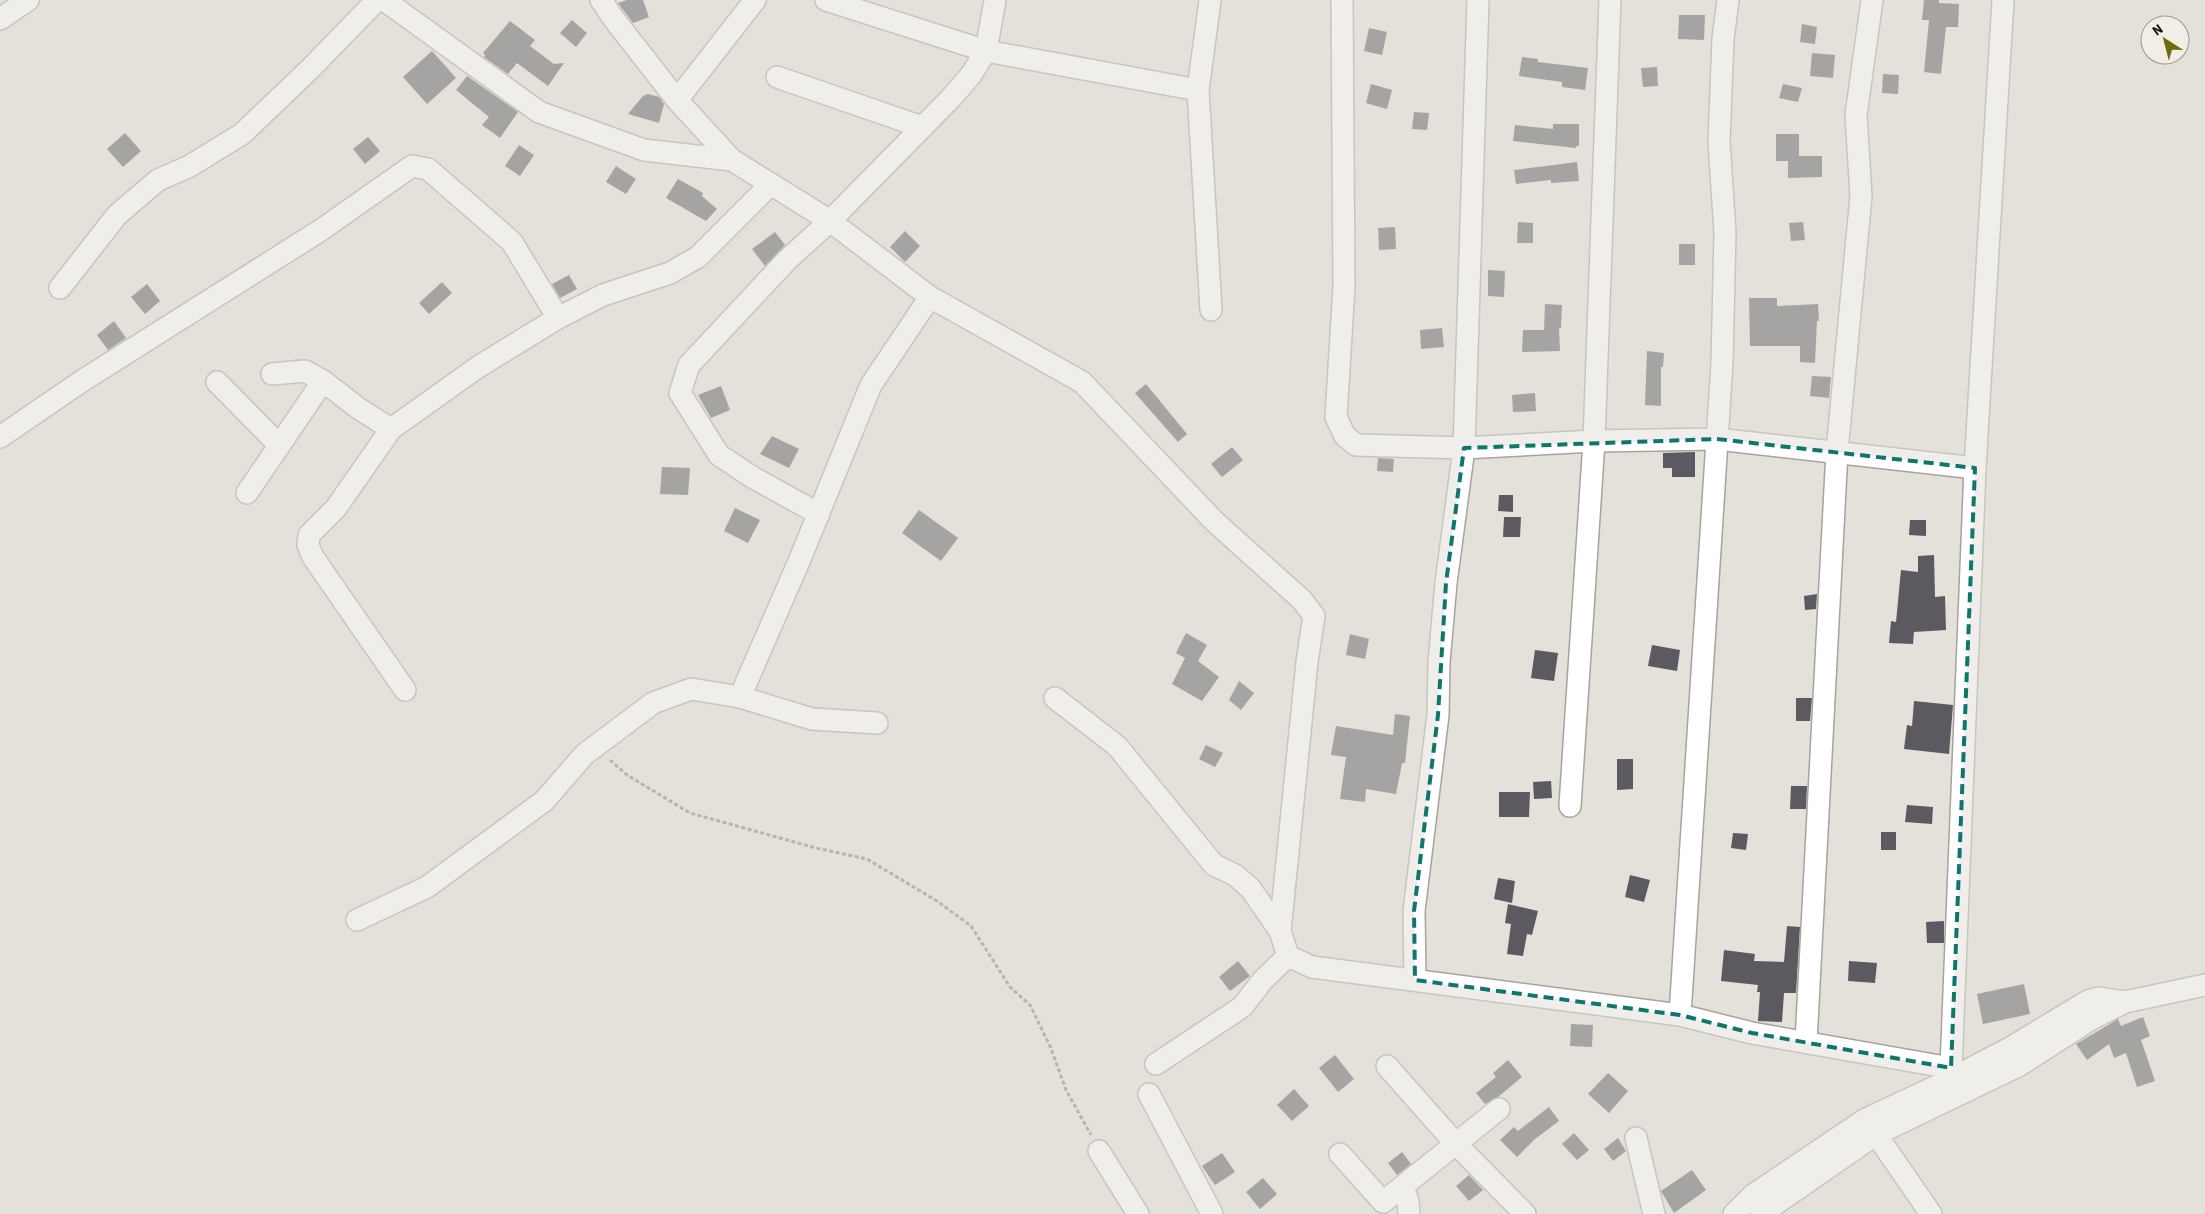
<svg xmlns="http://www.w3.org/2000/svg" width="2205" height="1214" font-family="'Source Sans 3',sans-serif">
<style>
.building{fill:#5c5a60}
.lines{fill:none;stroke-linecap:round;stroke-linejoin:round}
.minor-casing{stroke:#a7a39d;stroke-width:24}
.path{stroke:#83807c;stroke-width:3;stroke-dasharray:4 2.5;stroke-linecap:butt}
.minor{stroke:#fff;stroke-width:21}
.marked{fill:none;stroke:#0f766e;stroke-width:4;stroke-dasharray:10 6;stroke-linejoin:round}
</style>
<rect width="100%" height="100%" fill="#e4e0da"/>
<g class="building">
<polygon points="627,0 643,0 649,17 633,23 618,3"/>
<polygon points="1924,0 1939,0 1939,3 1959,4 1958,27 1946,27 1941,74 1924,72 1929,20 1922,20"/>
<polygon points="1679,15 1705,15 1704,40 1678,39"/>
<polygon points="572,20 587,33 576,47 560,33"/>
<polygon points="510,21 535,40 530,46 554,64 564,63 548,86 517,63 508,74 484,57 485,55 483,53"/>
<polygon points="1802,24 1817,27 1815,44 1800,42"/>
<polygon points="1369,28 1387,32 1382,55 1364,51"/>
<polygon points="432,51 456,78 427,104 403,77"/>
<polygon points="1812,53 1835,55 1833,78 1810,76"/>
<polygon points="1522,57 1538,59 1538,62 1588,68 1585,90 1562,87 1562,82 1519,76"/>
<polygon points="1657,67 1658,86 1643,87 1641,68"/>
<polygon points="1883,74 1899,75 1898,94 1882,93"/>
<polygon points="467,76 518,112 500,138 482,125 489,117 456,90"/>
<polygon points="1371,84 1392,90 1387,109 1366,103"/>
<polygon points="1783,84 1802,88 1798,102 1779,98"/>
<polygon points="648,94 659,97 664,104 659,123 628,114 643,96"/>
<polygon points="1414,112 1429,113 1427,130 1412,129"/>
<polygon points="1553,124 1579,124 1579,146 1576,146 1576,148 1513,141 1515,125 1553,129"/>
<polygon points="125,133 141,151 123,167 107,149"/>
<polygon points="1776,134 1799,134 1799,156 1822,156 1822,177 1788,178 1788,161 1776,161"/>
<polygon points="368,137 380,151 365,164 353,149"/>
<polygon points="519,145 534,155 520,176 505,166"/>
<polygon points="1577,162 1579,181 1551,183 1551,180 1516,184 1514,170"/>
<polygon points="616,166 636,179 626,194 606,182"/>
<polygon points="678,179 703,193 702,196 717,209 706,221 666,198"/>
<polygon points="1518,222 1533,223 1533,243 1517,243"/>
<polygon points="1803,222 1805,240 1791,241 1789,223"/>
<polygon points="1395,227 1396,249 1379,250 1378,228"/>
<polygon points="905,231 920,246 905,262 890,247"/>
<polygon points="775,232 785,245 765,266 752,249"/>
<rect x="1679" y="244" width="16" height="21"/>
<polygon points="1488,270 1505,271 1504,297 1488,296"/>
<polygon points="569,275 577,289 560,298 552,284"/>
<polygon points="442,282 452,293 429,314 419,303"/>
<polygon points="147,284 160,301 145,314 131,297"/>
<polygon points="1749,298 1777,298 1777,306 1818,304 1819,321 1817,321 1815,363 1800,362 1800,346 1750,346"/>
<polygon points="1545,304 1562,305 1561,328 1559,328 1560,351 1522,352 1523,330 1544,330"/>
<polygon points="114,321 126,338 108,350 97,335"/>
<polygon points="1442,328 1444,347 1421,349 1420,330"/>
<polygon points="1647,351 1664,353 1663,367 1661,367 1661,406 1645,405"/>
<polygon points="1812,376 1831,377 1829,398 1810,396"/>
<polygon points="1146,384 1187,434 1178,442 1135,393"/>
<polygon points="721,386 730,410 711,418 698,395"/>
<polygon points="1535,393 1536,411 1513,412 1512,395"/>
<polygon points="772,436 799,449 789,468 760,454"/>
<polygon points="1232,447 1243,460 1222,477 1211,464"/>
<polygon points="1695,452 1695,477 1672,477 1672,468 1663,468 1663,453"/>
<polygon points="1378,458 1394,459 1393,472 1377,471"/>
<polygon points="662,467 690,468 688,495 660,494"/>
<polygon points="1499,495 1513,495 1513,512 1498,511"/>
<polygon points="735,508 760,520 748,543 724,531"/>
<polygon points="919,510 958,538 941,561 902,533"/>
<polygon points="1504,517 1521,517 1520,537 1503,537"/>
<polygon points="1910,520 1926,520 1926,536 1909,535"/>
<polygon points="1934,555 1935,597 1945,596 1946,630 1914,632 1913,644 1889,643 1891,621 1896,622 1901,570 1918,572 1918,556"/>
<polygon points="1817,594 1816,609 1805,610 1804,596"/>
<polygon points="1186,633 1207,645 1198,661 1219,677 1202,701 1172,684 1185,658 1176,653"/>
<polygon points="1350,634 1369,639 1365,659 1346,655"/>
<polygon points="1652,645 1680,650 1677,671 1648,666"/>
<polygon points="1535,650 1558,653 1554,681 1531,678"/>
<polygon points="1239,681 1254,693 1241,710 1229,700"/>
<polygon points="1796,698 1812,698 1810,721 1796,721"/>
<polygon points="1914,701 1953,705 1949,754 1904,749 1907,725 1912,726"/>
<polygon points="1395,714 1410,716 1405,763 1402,763 1396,794 1366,789 1365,802 1340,799 1346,757 1331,755 1336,726 1393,735"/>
<polygon points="1206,745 1223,753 1215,767 1199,759"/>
<polygon points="1617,759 1633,759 1633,789 1617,790"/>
<polygon points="1551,781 1552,798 1534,799 1533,782"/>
<polygon points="1791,786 1807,786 1806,809 1790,809"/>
<polygon points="1499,792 1530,792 1529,817 1499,817"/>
<polygon points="1907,805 1933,807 1932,824 1905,822"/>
<rect x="1881" y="832" width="15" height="18"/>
<polygon points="1733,833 1748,834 1746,850 1731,848"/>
<polygon points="1630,875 1650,880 1644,902 1625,897"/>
<polygon points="1498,878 1515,881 1512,903 1494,899"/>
<polygon points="1508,904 1538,911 1532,935 1527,934 1523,956 1507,954 1511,924 1505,923"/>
<polygon points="1944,921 1944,943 1927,943 1926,922"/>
<polygon points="1787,926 1800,927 1796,993 1784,993 1782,1022 1758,1021 1760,992 1757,992 1758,985 1721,981 1724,950 1755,954 1754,961 1784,962"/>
<polygon points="1238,961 1250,976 1230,991 1219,977"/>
<polygon points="1849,961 1877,963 1875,983 1848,981"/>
<polygon points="2024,984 2030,1014 1983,1024 1977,994"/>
<polygon points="2143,1017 2150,1036 2141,1040 2155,1081 2137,1087 2126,1053 2114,1058 2109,1044 2087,1060 2076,1044 2118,1019 2121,1026"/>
<polygon points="1571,1024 1593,1025 1592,1047 1570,1046"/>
<polygon points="1335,1055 1354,1079 1338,1092 1319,1068"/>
<polygon points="1508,1060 1522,1077 1498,1097 1485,1104 1476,1093 1496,1077 1493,1073"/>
<polygon points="1608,1073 1628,1091 1609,1113 1588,1094"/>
<polygon points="1294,1089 1309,1106 1292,1121 1277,1105"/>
<polygon points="1549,1107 1559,1121 1535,1139 1517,1157 1500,1140 1514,1127 1518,1131"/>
<polygon points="1574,1133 1589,1150 1577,1160 1562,1144"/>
<polygon points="1618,1138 1626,1151 1613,1161 1604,1149"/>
<polygon points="1402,1152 1411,1164 1397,1175 1388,1163"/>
<polygon points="1222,1153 1235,1172 1215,1185 1202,1166"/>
<polygon points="1692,1170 1706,1190 1674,1213 1661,1191"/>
<polygon points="1469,1175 1483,1190 1469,1201 1456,1186"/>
<polygon points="1263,1178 1277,1194 1260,1209 1246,1192"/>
</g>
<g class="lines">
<defs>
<g id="minor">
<polyline points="384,0 539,112 644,150 732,160"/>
<polyline points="601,0 613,18 677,100 732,160 830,221 930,297 1082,382 1215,522 1302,600 1314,616 1307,662 1280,931 1288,956 1312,967 1680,1015 1752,1033 1951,1068 1967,1091"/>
<polyline points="826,0 986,51 1198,90"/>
<polyline points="1210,0 1198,90 1211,310"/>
<polyline points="1342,0 1344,286 1336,417 1345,436 1356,445 1464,448 1594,441 1717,439 1975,468"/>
<polyline points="0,19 28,0"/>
<polyline points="777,77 922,127"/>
<polyline points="677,100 755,0"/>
<polyline points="60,288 117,215 158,180 188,167 242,134 310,69 377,0"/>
<polyline points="272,374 305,371 323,381 358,408 391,429"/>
<polyline points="217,382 279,445"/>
<polyline points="0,437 82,381 321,230 412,166 428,169 512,242 558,318"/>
<polyline points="247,493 323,381"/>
<polyline points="819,514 752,477 719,455 680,393 689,365 787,260 830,221 951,98 971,75 986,51 995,0"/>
<polyline points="405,690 313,557 308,545 309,535 336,508 391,429 478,367 558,318 603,295 670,273 698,257 771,184"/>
<polyline points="740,697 800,559 871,385 930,297"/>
<polyline points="1055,698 1117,746 1214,865 1235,875 1250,888 1280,931"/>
<polyline points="1570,806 1594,441 1610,0"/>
<polyline points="357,920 427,887 544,801 585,754 653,703 691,689 740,697 812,719 877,723"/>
<polyline points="1415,980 1414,911 1438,715 1439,662 1446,583 1464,448 1478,0"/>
<polyline points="1680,1015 1722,363 1725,233 1719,142 1723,39 1728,0"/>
<polyline points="1806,1042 1837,451 1861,196 1856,115 1872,0"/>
<polyline points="1156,1064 1242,1007 1263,980 1288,956"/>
<polyline points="1387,1066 1456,1144 1525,1214"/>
<polyline points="1951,1068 1975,468 2003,0"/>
<polyline points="1149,1094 1212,1214"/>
<polyline points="1869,1124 1931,1214"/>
<polyline points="1636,1138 1654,1214"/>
<polyline points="1099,1151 1138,1214"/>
<polyline points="1340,1154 1383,1202 1499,1109"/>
<polyline points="1403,1187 1408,1201 1409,1214"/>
<polyline points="1734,1214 1753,1195 1866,1119 1941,1084 2010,1048 2088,1001 2098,998 2125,1002"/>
<polyline points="1761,1214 1875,1135 2020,1065 2093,1018 2125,1002 2205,985"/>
</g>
</defs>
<use href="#minor" class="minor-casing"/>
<polyline class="path" points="610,760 627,775 690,813 816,848 867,859 937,901 971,926 1010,987 1030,1005 1050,1046 1066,1090 1091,1135"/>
<use href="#minor" class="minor"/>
</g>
<path d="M0 0H2205V1214H0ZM1717 439 1975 468 1951 1068 1752 1033 1680 1015 1415 980 1414 911 1438 715 1446 583 1464 448Z" fill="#e4e0da" fill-opacity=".55" fill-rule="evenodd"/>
<path class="marked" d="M1717 439 1975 468 1951 1068 1752 1033 1680 1015 1415 980 1414 911 1438 715 1446 583 1464 448Z"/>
<g transform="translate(2165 40) rotate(324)"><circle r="24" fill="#f1ede7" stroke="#9a9792"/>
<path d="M0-4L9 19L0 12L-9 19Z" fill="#6e6d0e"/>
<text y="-8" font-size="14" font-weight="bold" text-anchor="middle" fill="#171513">N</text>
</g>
</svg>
